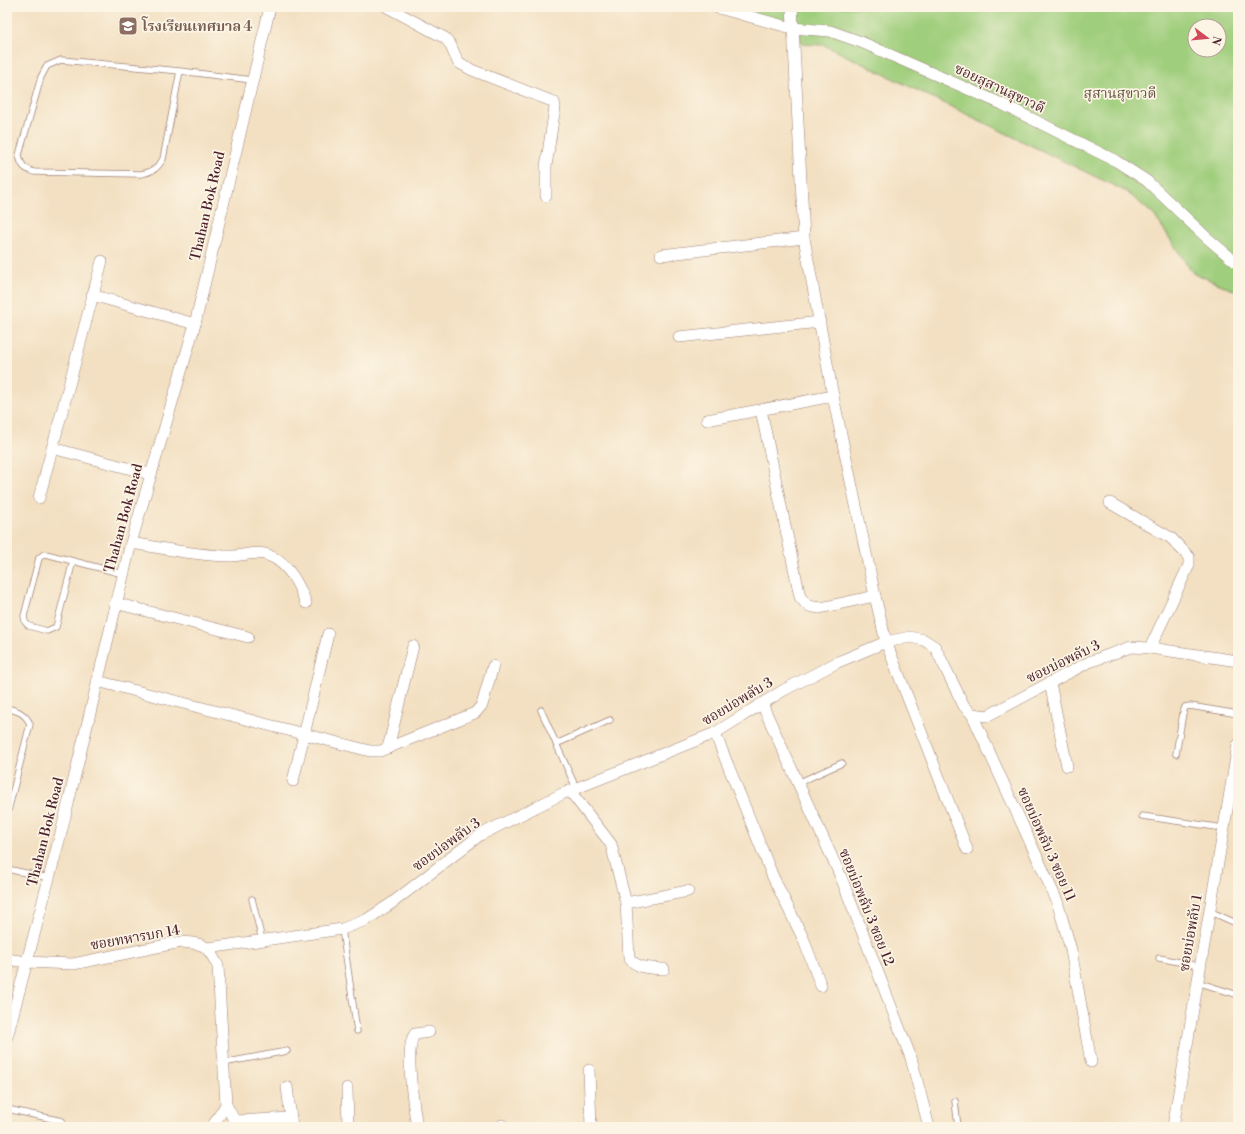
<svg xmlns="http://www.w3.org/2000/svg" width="1245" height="1134" font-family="'Libre Bodoni','Noto Serif Thai',serif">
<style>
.green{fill:#9fce7c;stroke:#747654;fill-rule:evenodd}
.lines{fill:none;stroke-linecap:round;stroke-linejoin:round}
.lane-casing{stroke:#9e8076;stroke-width:7}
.street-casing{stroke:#9e8076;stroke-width:12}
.lane{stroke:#fff;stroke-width:5.5}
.street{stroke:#fff;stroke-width:11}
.labels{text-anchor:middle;stroke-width:3.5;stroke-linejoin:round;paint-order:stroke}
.education-label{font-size:14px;font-weight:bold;fill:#785e54;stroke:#fcf5e5;text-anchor:start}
.street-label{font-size:14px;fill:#4a1f2b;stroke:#fcf5e5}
.park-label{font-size:14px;fill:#645443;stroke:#fcf5e5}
</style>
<rect width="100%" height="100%" fill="#fcf5e5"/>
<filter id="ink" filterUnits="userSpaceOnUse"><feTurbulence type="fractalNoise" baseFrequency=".025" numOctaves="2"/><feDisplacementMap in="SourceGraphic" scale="8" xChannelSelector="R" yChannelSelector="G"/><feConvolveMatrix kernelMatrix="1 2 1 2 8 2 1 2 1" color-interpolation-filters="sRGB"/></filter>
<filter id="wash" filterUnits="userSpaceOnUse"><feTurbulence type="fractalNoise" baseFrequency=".012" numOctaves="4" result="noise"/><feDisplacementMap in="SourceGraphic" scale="16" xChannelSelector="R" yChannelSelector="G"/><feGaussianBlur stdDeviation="0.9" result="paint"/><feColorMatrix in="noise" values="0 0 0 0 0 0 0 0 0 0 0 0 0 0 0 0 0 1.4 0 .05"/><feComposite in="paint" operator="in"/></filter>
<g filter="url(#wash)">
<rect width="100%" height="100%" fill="#f3e0c2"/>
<path class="green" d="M721 7H1238V290L1230 289 1192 272 1154 215 1127 192 824 45 802 44 798 26ZM1195 26H1219V50H1195Z"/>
</g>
<g filter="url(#ink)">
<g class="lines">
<defs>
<g id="lane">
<path d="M180 71 163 159C157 169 152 172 141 174L34 172C24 169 21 165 19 155L41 77 47 66 61 60 180 71 252 80"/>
<polyline points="73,561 56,627 47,631 29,626 25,622 24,616 39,558 44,554 50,555 123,574"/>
<path d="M7 708C18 711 25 713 30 724L7 815"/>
<polyline points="541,710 576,788"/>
<polyline points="556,744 610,720"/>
<polyline points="1176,754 1183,713 1185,707 1190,706 1238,714"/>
<polyline points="798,783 842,763"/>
<polyline points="1229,796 1238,798"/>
<polyline points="1142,816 1223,828"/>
<polyline points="7,869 49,878"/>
<polyline points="252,899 262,940"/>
<polyline points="1209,911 1238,924"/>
<polyline points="342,929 357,1031"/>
<polyline points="1159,958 1199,966"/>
<polyline points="1197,982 1238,995"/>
<polyline points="223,1063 287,1051"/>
<polyline points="955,1101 958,1127"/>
<polyline points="7,1109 62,1121"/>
</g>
<g id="street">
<polyline points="387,7 445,38 450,44 458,62 463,65 472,70 554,102 555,107 546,166 546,196"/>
<polyline points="715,7 792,28 830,31 861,42 1002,104 1116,161 1147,181 1206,237 1238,264"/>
<polyline points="792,7 804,238 833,396 875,596 886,642 967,849"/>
<polyline points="661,255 804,238"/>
<polyline points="92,295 195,324"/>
<polyline points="679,337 820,322"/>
<polyline points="761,410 800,597 808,606 820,608 875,596"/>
<polyline points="707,420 833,396"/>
<polyline points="52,448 150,474"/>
<polyline points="39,498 102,261"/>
<polyline points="1110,503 1171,538 1189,557 1189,565 1150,648"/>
<path d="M131 543C163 548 198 556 231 556 244 556 258 550 270 556 289 564 299 585 306 603"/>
<polyline points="115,603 248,637"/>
<polyline points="97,681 370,751 380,751 475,713 482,705 493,666"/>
<polyline points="1050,683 1067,766"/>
<polyline points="762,704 841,877 911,1058 929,1127"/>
<polyline points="972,714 1057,901 1071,950 1091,1062"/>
<polyline points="715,733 773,877 803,938 821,986"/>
<polyline points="388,748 413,646"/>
<polyline points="293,781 328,634"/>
<path d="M570 791 611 844 626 903 629 958C637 969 652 968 664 969"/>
<polyline points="626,903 688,891"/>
<polyline points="208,948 342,929 366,920 392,903 480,835 562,794 715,733 784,690 838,662 886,642 910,637 924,640 935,647 964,706 972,714 987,716 1089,662 1131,647 1150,648 1238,661"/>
<path d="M7 959 26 962 73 964 181 942C206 944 206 944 218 966L226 1105 238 1127"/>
<polyline points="7,1037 62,829 131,543 195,324 270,7"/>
<polyline points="589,1070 591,1127"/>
<polyline points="287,1087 292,1127"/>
<polyline points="347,1088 348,1127"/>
<polyline points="236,1121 291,1118"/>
<polyline points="502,1125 504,1127"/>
<polyline points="212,1127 226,1105"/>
<path d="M417 1127C414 1109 404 1046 415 1034L429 1032"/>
<polyline points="1173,1127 1238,745"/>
</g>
</defs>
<use href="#lane" class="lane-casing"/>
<use href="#street" class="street-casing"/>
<use href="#lane" class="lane"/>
<use href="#street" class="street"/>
</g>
</g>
<defs>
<symbol id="school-square" viewBox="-11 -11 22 22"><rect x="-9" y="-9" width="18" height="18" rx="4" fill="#8d6e63" stroke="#fcf5e5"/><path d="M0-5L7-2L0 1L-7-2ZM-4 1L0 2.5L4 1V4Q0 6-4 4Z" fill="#fff"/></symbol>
</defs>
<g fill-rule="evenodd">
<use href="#school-square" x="117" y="15" width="22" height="22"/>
</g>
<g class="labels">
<g class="education-label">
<text x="142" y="31">โรงเรียนเทศบาล 4</text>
</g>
<g class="street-label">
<text transform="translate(1000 88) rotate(25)" y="5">ซอยสุสานสุขาวดี</text>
<text transform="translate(207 206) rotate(-77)" y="5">Thahan Bok Road</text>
<text transform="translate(123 518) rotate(-75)" y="5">Thahan Bok Road</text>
<text transform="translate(1063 661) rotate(-26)" y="5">ซอยบ่อพลับ 3</text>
<text transform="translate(737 701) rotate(-31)" y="5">ซอยบ่อพลับ 3</text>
<text transform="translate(45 832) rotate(-76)" y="5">Thahan Bok Road</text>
<text transform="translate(446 844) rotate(-36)" y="5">ซอยบ่อพลับ 3</text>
<text transform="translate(1047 844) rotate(66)" y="5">ซอยบ่อพลับ 3 ซอย 11</text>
<text transform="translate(867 907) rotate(68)" y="5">ซอยบ่อพลับ 3 ซอย 12</text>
<text transform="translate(1190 933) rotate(-80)" y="5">ซอยบ่อพลับ 1</text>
<text transform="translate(135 937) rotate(-10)" y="5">ซอยทหารบก 14</text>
</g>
<g class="park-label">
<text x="1120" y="98">สุสานสุขาวดี</text>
</g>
</g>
<rect width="1245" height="1134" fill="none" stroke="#fcf5e5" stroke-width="24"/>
<g transform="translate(1207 38) rotate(106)"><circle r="19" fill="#fcf5e5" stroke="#b59f9b"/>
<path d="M0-3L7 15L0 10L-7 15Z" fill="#d1495b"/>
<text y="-6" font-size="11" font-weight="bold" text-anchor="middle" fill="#4a1f2b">N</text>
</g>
</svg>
